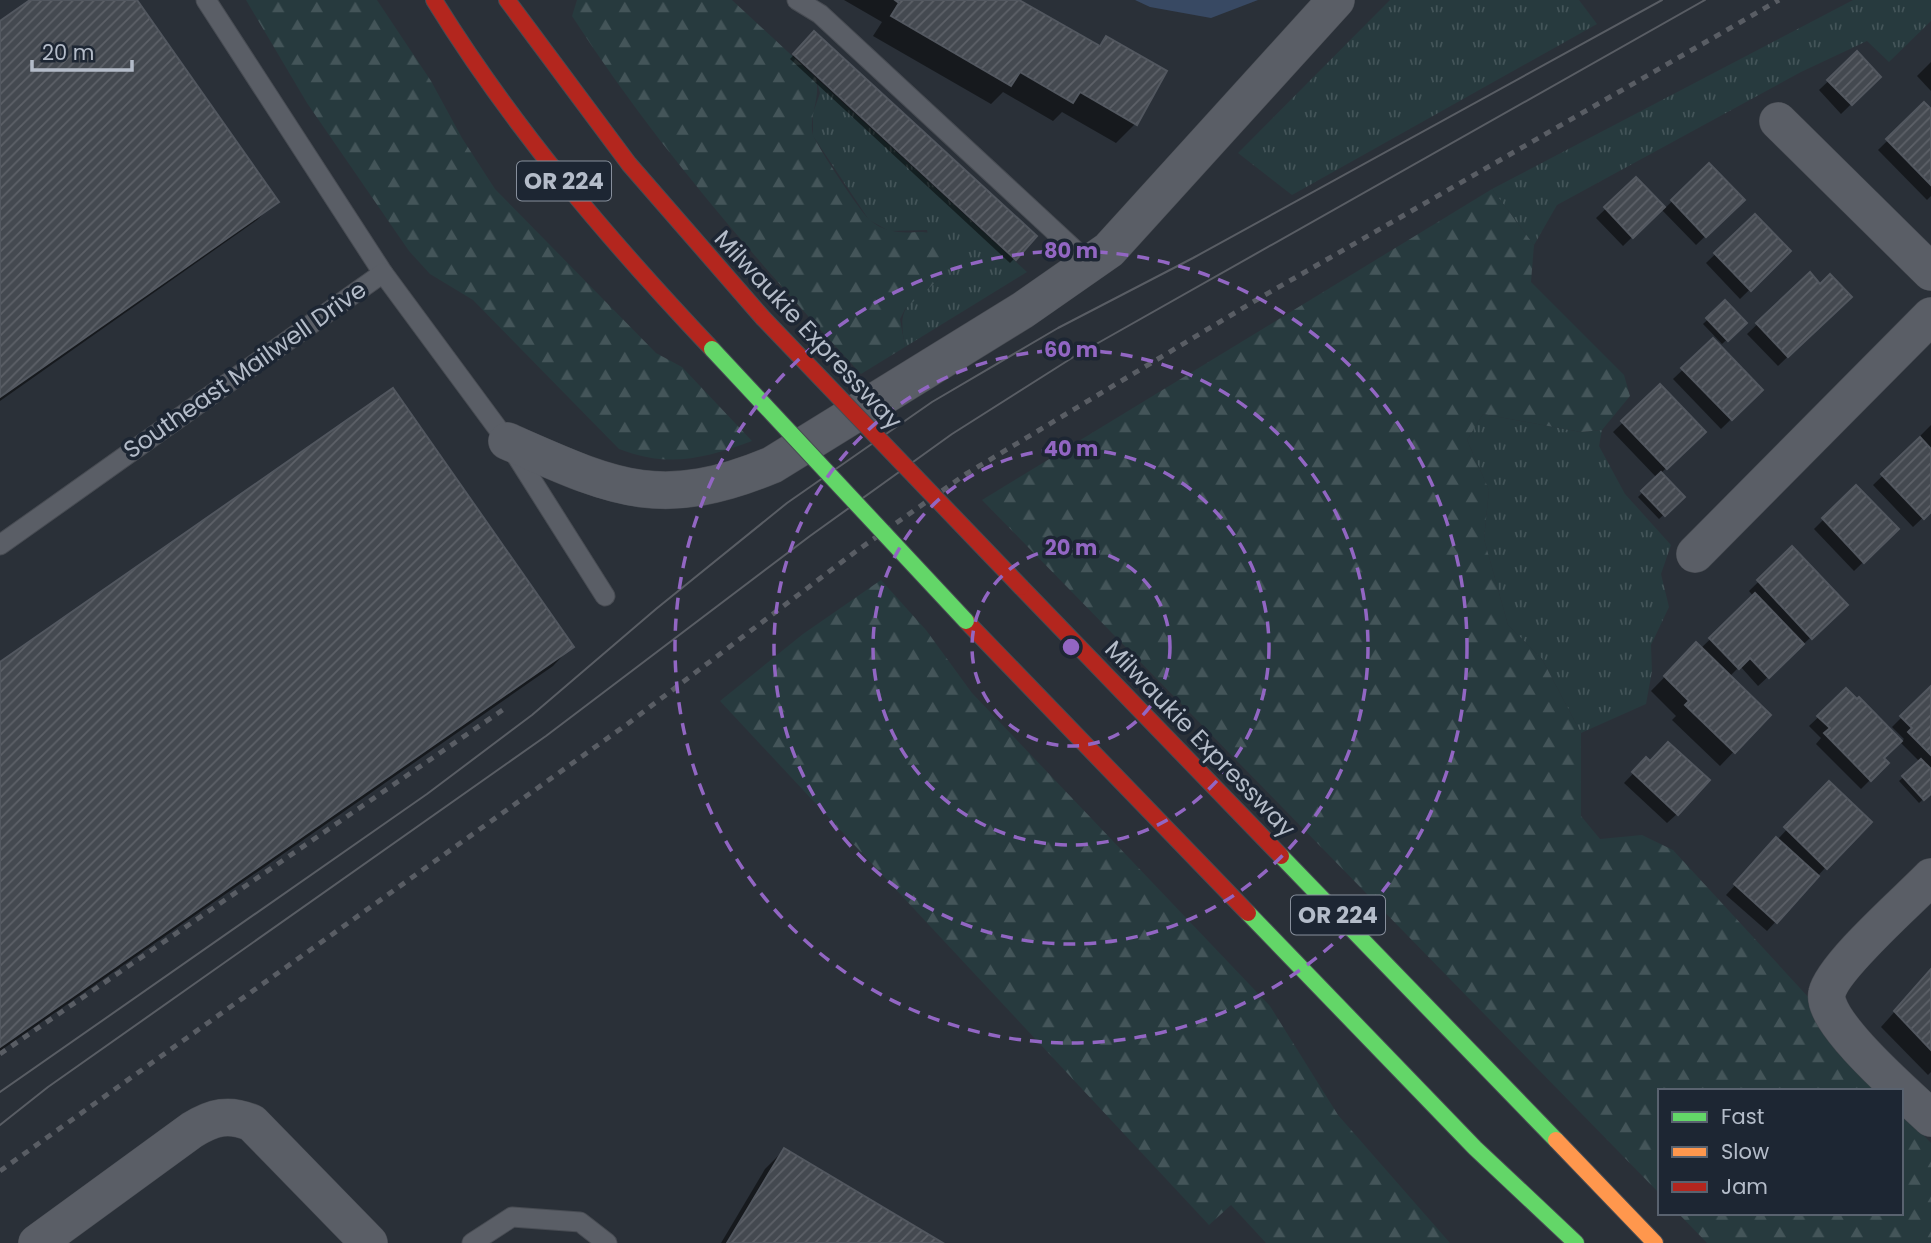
<svg xmlns="http://www.w3.org/2000/svg" width="1931" height="1243" font-family="Poppins,sans-serif">
<style>
.grass{fill:url(#grass-tufts)}
.forest{fill:url(#forest-firs)}
.water{fill:#384963}
.shadow{fill:#0007}
.building{fill:url(#building-hatch);stroke:#52575f;stroke-width:2}
.lines{fill:none;stroke-linecap:round;stroke-linejoin:round}
.lane-casing{stroke:#484c53;stroke-width:21}
.street-casing{stroke:#484c53;stroke-width:38}
.fast-casing{stroke:#474c53;stroke-width:18}
.slow-casing{stroke:#474c53;stroke-width:18}
.jam-casing{stroke:#474c53;stroke-width:18}
.lane{stroke:#5a5e66;stroke-width:19}
.street{stroke:#5a5e66;stroke-width:37}
.fast{stroke:#63d668;stroke-width:16}
.slow{stroke:#ff974d;stroke-width:16}
.jam{stroke:#b3261e;stroke-width:16}
.tram{stroke:#595d64;stroke-width:2}
.rail{stroke:#595d64;stroke-width:5;stroke-dasharray:7 7;stroke-linecap:butt}
.fast-bridge-casing{stroke:#474c53;stroke-width:18;stroke-linecap:butt}
.jam-bridge-casing{stroke:#474c53;stroke-width:18;stroke-linecap:butt}
.fast-bridge{stroke:#63d668;stroke-width:16}
.jam-bridge{stroke:#b3261e;stroke-width:16}
.ring{fill:none;stroke:#9266c3;stroke-width:3.5;stroke-dasharray:12 9}
.labels{text-anchor:middle;stroke-width:7;stroke-linejoin:round;paint-order:stroke}
.shield{fill:#1d2633;stroke:#878f9c;stroke-width:2}
.shield-label{font-size:23px;font-weight:bold;fill:#b4bcc9}
.street-label{font-size:24px;fill:#b4bcc9;stroke:#1d2633}
.centre{fill:#9266c3;stroke:#1d2633;stroke-width:3.5}
.ring-label{font-size:21px;text-anchor:middle;font-weight:bold;fill:#9266c3;stroke:#1d2633;stroke-width:7;stroke-linejoin:round;paint-order:stroke}
</style>
<defs>
<pattern id="grass-tufts" width="24" height="20" patternUnits="userSpaceOnUse" patternTransform="scale(1.75)"><rect width="24" height="20" fill="#273a3e"/><path d="M3 7l-1-3M5 7V3M7 7l1-3M15 17l-1-3M17 17v-4M19 17l1-3" fill="none" stroke="#445559"/></pattern>
<pattern id="forest-firs" width="22" height="20" patternUnits="userSpaceOnUse" patternTransform="scale(1.75)"><rect width="22" height="20" fill="#273a3e"/><path d="M5 1l3.5 6h-7zM16 11l3.5 6h-7z" fill="#445559"/></pattern>
<pattern id="building-hatch" width="6" height="6" patternUnits="userSpaceOnUse" patternTransform="scale(1.75)"><rect width="6" height="6" fill="#444950"/><path d="M-1 1l2-2M0 6l6-6M5 7l2-2" fill="none" stroke="#5d6168"/></pattern>
</defs>
<rect width="100%" height="100%" fill="#2a3038"/>
<g class="grass">
<polygon points="1390,0 1579,0 1597,24 1292,195 1238,153"/>
<polygon points="1853,0 1931,0 1931,21 1889,62 1867,41 1801,72 1557,205 1534,245 1492,189"/>
<path d="M816 78 1027 272 905 347C897 304 907 307 938 280L927 230 889 231 869 220 813 136V113L820 93Z"/>
<polygon points="1483,414 1581,432 1602,430 1599,446 1625,494 1671,545 1661,574 1669,607 1651,645 1652,671 1646,704 1581,733 1542,659 1508,625 1484,539 1489,490 1467,440"/>
</g>
<g class="forest">
<path d="M246 0H377L431 81 462 138 495 189 656 353 682 367 752 441C703 459 668 468 619 449L473 300 430 274 409 251 307 103Z"/>
<path d="M577 0H732L816 78C821 99 808 117 813 135 817 146 861 213 870 220 874 224 883 229 889 230 919 239 932 217 949 258L938 280 905 309 900 319 905 347 861 374C757 261 655 145 572 16Z"/>
<polygon points="1492,189 1534,245 1531,282 1624,375 1630,396 1602,430 1581,432 1483,414 1467,440 1489,490 1484,539 1508,625 1542,659 1581,733 1581,816 1600,839 1642,835 1673,850 1810,999 1880,1091 1660,1091 1660,1194 982,500"/>
<polygon points="881,580 926,630 972,693 1270,1006 1338,1115 1450,1243 1266,1243 1231,1205 1209,1225 720,701 803,634"/>
<polygon points="1901,1112 1931,1143 1931,1243 1707,1243 1678,1213 1901,1213"/>
</g>
<polygon class="water" points="1135,0 1258,0 1211,18 1150,7"/>
<g class="shadow">
<polygon points="33,0 135,0 276,201 257,220 0,401 0,23"/>
<polygon points="844,0 1016,0 1097,47 1106,38 1135,124 1116,143 1062,112 1053,121 1003,92 991,104 873,36 882,22"/>
<polygon points="814,33 1035,237 1010,263 790,59"/>
<polygon points="1857,54 1879,77 1841,114 1819,90"/>
<polygon points="1931,62 1931,91 1917,76"/>
<polygon points="1924,105 1931,112 1931,196 1927,200 1878,150"/>
<polygon points="1709,166 1743,200 1696,245 1661,209 1623,246 1596,218 1636,180 1664,209"/>
<polygon points="1755,216 1789,251 1740,299 1706,263"/>
<polygon points="1810,274 1820,286 1850,297 1778,366 1747,334"/>
<polygon points="1725,303 1745,323 1722,344 1703,324"/>
<polygon points="1713,341 1761,390 1721,429 1673,379"/>
<polygon points="1660,387 1703,432 1660,474 1683,497 1659,519 1638,497 1657,478 1613,432"/>
<polygon points="1931,425 1931,510 1913,527 1873,485 1922,438 1920,436"/>
<polygon points="1856,487 1897,529 1854,571 1814,529"/>
<polygon points="1792,549 1846,605 1758,686 1740,666 1729,677 1769,715 1720,766 1672,720 1676,716 1651,691 1696,645 1700,649 1754,597 1749,591"/>
<polygon points="571,647 553,666 0,1051 0,664"/>
<polygon points="1931,688 1931,792 1919,803 1899,781 1920,762 1899,741 1882,758 1887,763 1861,789 1816,744 1821,738 1809,726 1846,691 1901,742 1904,739 1892,727"/>
<polygon points="1646,760 1677,814 1667,823 1624,783"/>
<polygon points="1829,784 1826,867 1767,931 1726,895"/>
<polygon points="1931,971 1931,1072 1928,1075 1881,1027"/>
<polygon points="784,1150 940,1243 721,1243 765,1169"/>
</g>
<g class="building">
<polygon points="30,0 137,0 279,202 0,397 0,21"/>
<polygon points="895,0 1019,0 1100,46 1106,36 1167,71 1137,125 1080,92 1073,103 1020,72 1011,86 891,16 899,3"/>
<polygon points="814,31 1037,236 1016,260 793,54"/>
<polygon points="1857,51 1881,77 1852,105 1827,80"/>
<polygon points="1924,102 1931,109 1931,185 1886,139"/>
<polygon points="1709,163 1745,200 1706,237 1671,200"/>
<polygon points="1636,177 1665,207 1633,238 1604,207"/>
<polygon points="1755,214 1791,251 1751,291 1714,253"/>
<polygon points="1810,272 1820,284 1830,274 1852,297 1788,357 1756,323"/>
<polygon points="1725,300 1747,323 1728,341 1706,318"/>
<polygon points="1713,338 1763,390 1732,420 1681,368"/>
<polygon points="1660,384 1706,432 1667,469 1621,421"/>
<polygon points="393,388 574,647 0,1047 0,662"/>
<polygon points="1920,437 1931,449 1931,512 1924,519 1881,474"/>
<polygon points="1661,472 1685,497 1665,516 1641,491"/>
<polygon points="1856,485 1899,529 1864,563 1822,518"/>
<polygon points="1792,546 1848,605 1812,639 1757,580"/>
<polygon points="1755,593 1804,644 1769,678 1750,658 1739,669 1709,638"/>
<polygon points="1696,642 1771,715 1735,753 1685,705 1689,701 1664,676"/>
<polygon points="1931,686 1931,755 1908,732 1912,728 1900,716"/>
<polygon points="1846,688 1857,699 1859,697 1902,741 1884,758 1889,763 1871,781 1824,733 1830,728 1817,716"/>
<polygon points="1668,742 1710,780 1678,815 1632,772 1646,757 1650,761"/>
<polygon points="1921,759 1931,769 1931,794 1924,800 1902,776"/>
<polygon points="1829,781 1872,822 1827,869 1784,827"/>
<polygon points="1776,837 1819,876 1777,923 1734,884"/>
<polygon points="1931,969 1931,1050 1894,1011"/>
<polygon points="784,1148 943,1243 727,1243"/>
</g>
<g class="lines">
<defs>
<g id="lane">
<polyline points="206,0 383,273"/>
<polyline points="797,0 820,14 1090,264"/>
<polyline points="0,545 383,273 507,441 605,596"/>
<polyline points="472,1243 512,1217 580,1222 607,1243"/>
</g>
<g id="street">
<polyline points="1778,121 1931,272"/>
<path d="M507 441C612 487 659 512 772 465L1023 310 1109 250 1336 0"/>
<polyline points="1695,554 1931,316"/>
<path d="M1931 877C1909 900 1833 966 1827 993 1820 1021 1909 1097 1931 1118"/>
<path d="M37 1243 192 1130C213 1117 229 1113 252 1123L369 1243"/>
</g>
<g id="fast">
<polyline points="1281,856 1556,1140"/>
<polyline points="1248,913 1475,1148 1576,1243"/>
</g>
<polyline id="slow" points="1556,1140 1655,1243"/>
<g id="jam">
<path d="M434 0C513 128 609 240 712 349"/>
<polyline points="507,0 629,164 763,318"/>
<polyline points="1021,587 1281,856"/>
<polyline points="966,621 1248,913"/>
</g>
</defs>
<use href="#lane" class="lane-casing"/>
<use href="#street" class="street-casing"/>
<use href="#fast" class="fast-casing"/>
<use href="#slow" class="slow-casing"/>
<use href="#jam" class="jam-casing"/>
<use href="#lane" class="lane"/>
<use href="#street" class="street"/>
<use href="#fast" class="fast"/>
<use href="#slow" class="slow"/>
<use href="#jam" class="jam"/>
<g class="tram">
<polyline points="0,1092 427,794 532,715 656,609 787,503 932,402 1058,328 1193,258 1662,0"/>
<polyline points="0,1125 48,1087 546,736 810,536 952,434 1075,356 1705,0"/>
</g>
<g class="rail">
<polyline points="0,1054 504,709"/>
<polyline points="0,1171 626,725 855,552 966,474 1258,299 1779,0"/>
</g>
<defs>
<polyline id="fast-bridge" points="712,349 966,621"/>
<polyline id="jam-bridge" points="763,318 1021,587"/>
</defs>
<use href="#fast-bridge" class="fast-bridge-casing"/>
<use href="#jam-bridge" class="jam-bridge-casing"/>
<use href="#fast-bridge" class="fast-bridge"/>
<use href="#jam-bridge" class="jam-bridge"/>
</g>
<g class="ring">
<circle cx="1071" cy="647" r="99"/>
<circle cx="1071" cy="647" r="198"/>
<circle cx="1071" cy="647" r="297"/>
<circle cx="1071" cy="647" r="396"/>
</g>
<g class="labels">
<g class="shield">
<rect x="517" y="161.5" width="94" height="39" rx="5"/>
<rect x="1291" y="895.5" width="94" height="39" rx="5"/>
</g>
<g class="shield-label">
<text x="564" y="189">OR 224</text>
<text x="1338" y="923">OR 224</text>
</g>
<g class="street-label">
<text transform="translate(808 330) rotate(47)" y="8">Milwaukie Expressway</text>
<text transform="translate(245 370) rotate(-35)" y="8">Southeast Mailwell Drive</text>
<text transform="translate(1200 739) rotate(46)" y="8">Milwaukie Expressway</text>
</g>
</g>
<circle cx="1071" cy="647" r="10" class="centre"/>
<g class="ring-label">
<text x="1071" y="258">80 m</text>
<text x="1071" y="357">60 m</text>
<text x="1071" y="456">40 m</text>
<text x="1071" y="555">20 m</text>
</g>
<rect x="1658" y="1089" width="245" height="126" fill="#1d2633" stroke="#59626f" stroke-width="2"/>
<rect x="1672" y="1112" width="35" height="10" fill="#63d668" stroke="#59626f" stroke-width="2"/>
<text x="1721" y="1124" font-size="21" fill="#b4bcc9">Fast</text>
<rect x="1672" y="1147" width="35" height="10" fill="#ff974d" stroke="#59626f" stroke-width="2"/>
<text x="1721" y="1159" font-size="21" fill="#b4bcc9">Slow</text>
<rect x="1672" y="1182" width="35" height="10" fill="#b3261e" stroke="#59626f" stroke-width="2"/>
<text x="1721" y="1194" font-size="21" fill="#b4bcc9">Jam</text>
<path d="M32 60v10h100v-10" fill="none" stroke="#b4bcc9" stroke-width="3.5"/>
<text x="42" y="60" font-size="21" fill="#b4bcc9" stroke="#1d2633" stroke-width="5" paint-order="stroke">20 m</text>
</svg>
